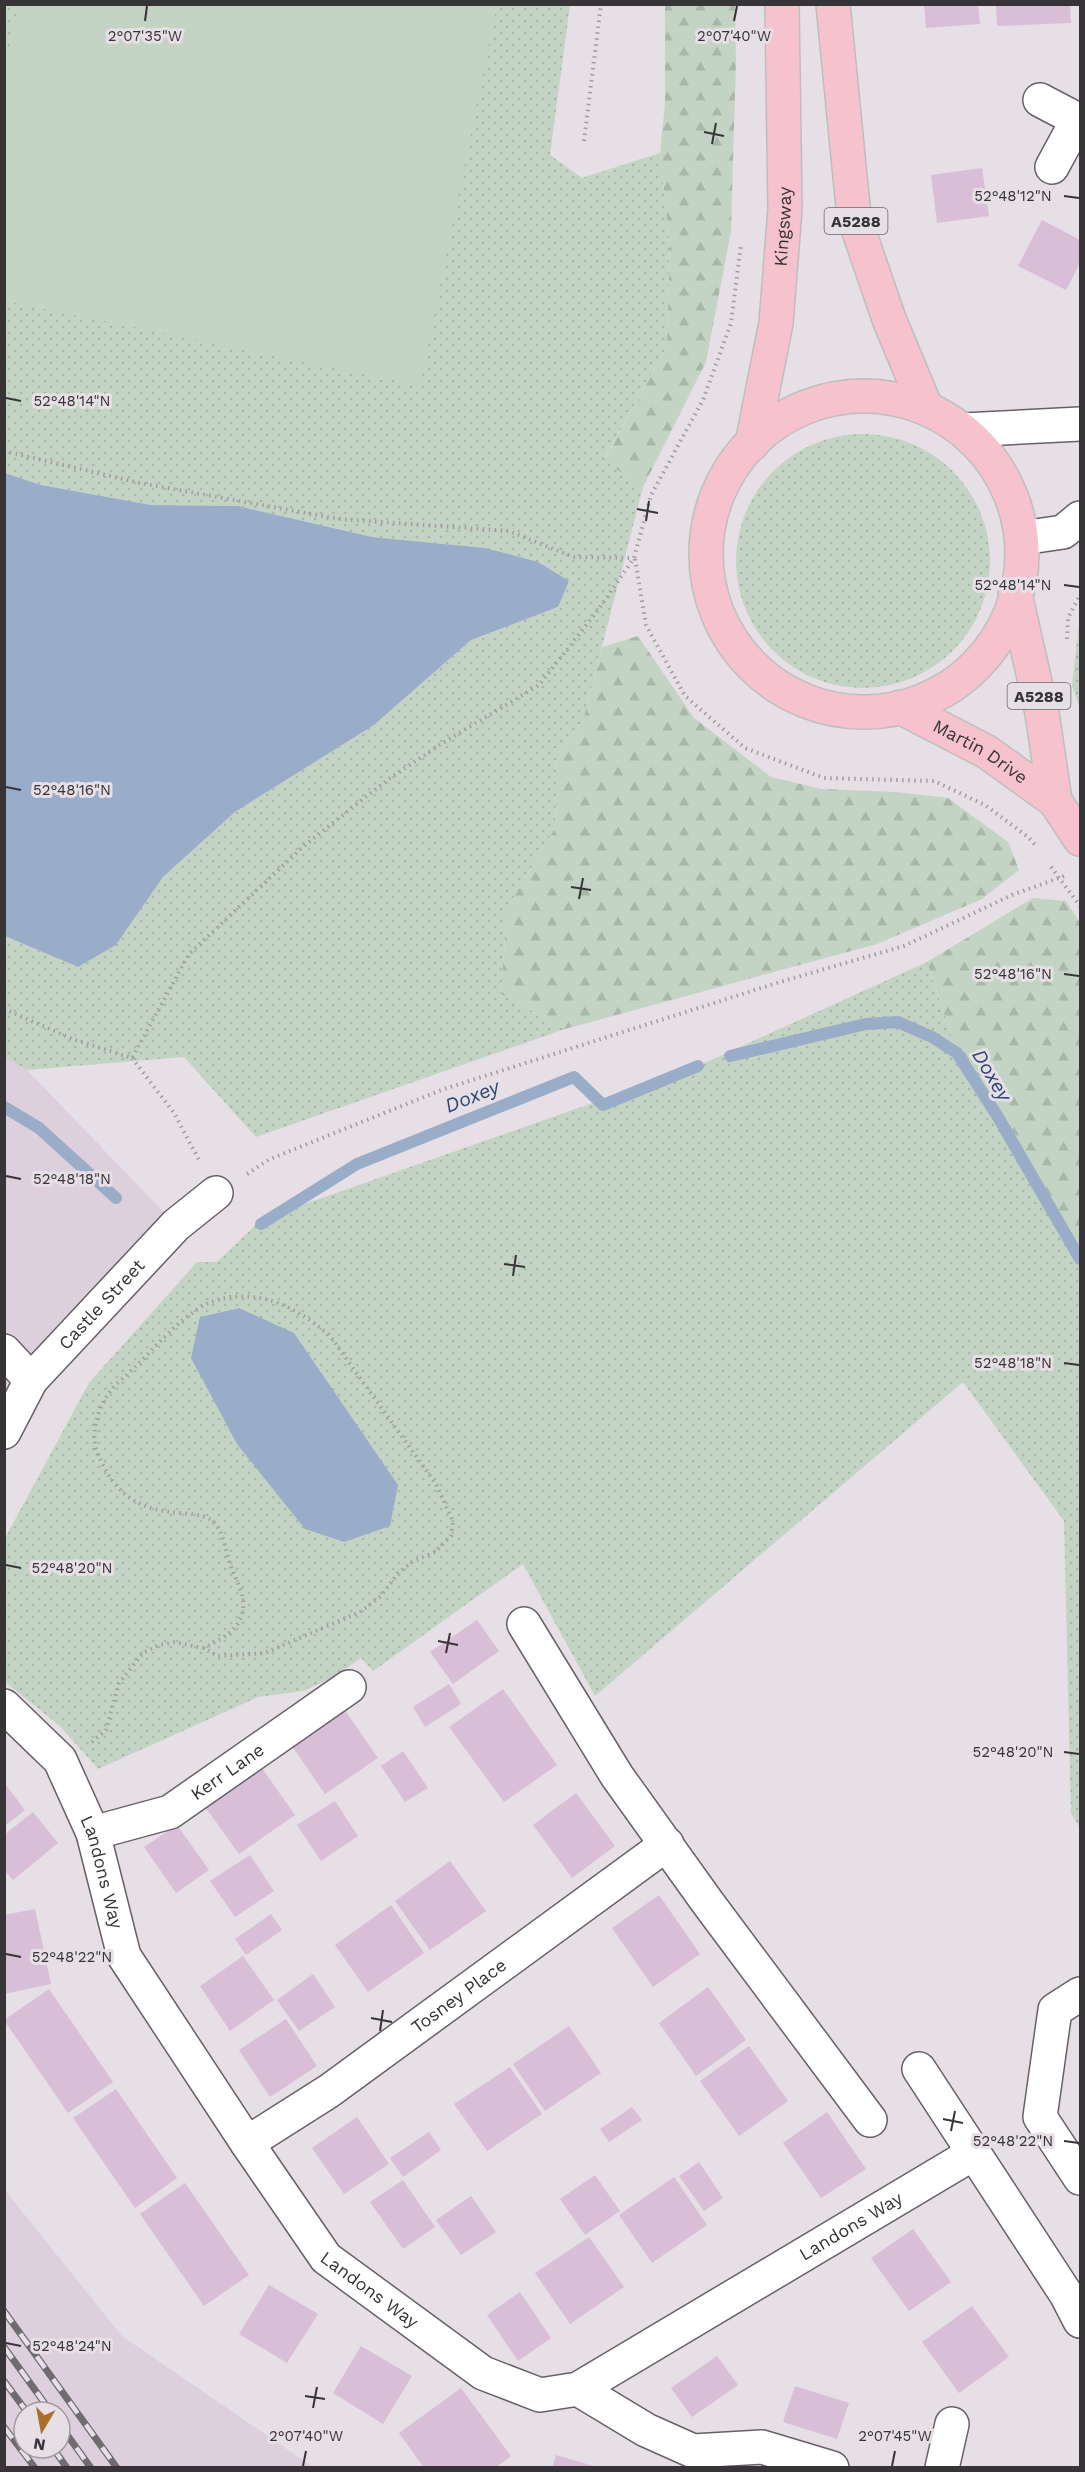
<svg xmlns="http://www.w3.org/2000/svg" width="1085" height="2472" font-family="'Work Sans',sans-serif">
<style>
.built{fill:#ddd0dc;fill-rule:evenodd}
.green{fill:url(#green-dots);fill-rule:evenodd}
.forest{fill:url(#forest-firs)}
.pitch{fill:#c4d4c4}
.water{fill:#99acc8}
.lines{fill:none;stroke-linecap:round;stroke-linejoin:round}
.stream{stroke:#99acc8;stroke-width:12}
.building{fill:#d9bed8}
.minor-casing{stroke:#676167;stroke-width:36}
.major-casing{stroke:#bfbebf;stroke-width:36}
.path{stroke:#a29ca1;stroke-width:4;stroke-dasharray:1.5 4.5;stroke-linecap:butt}
.minor{stroke:#fff;stroke-width:33}
.major{stroke:#f5c2ce;stroke-width:33}
.rail-casing{stroke:#6f6b6f;stroke-width:7}
.rail{stroke:#e6dfe5;stroke-width:4.5;stroke-dasharray:14;stroke-linecap:butt}
.ticks{fill:none;stroke:#373437;stroke-width:2}
.labels{text-anchor:middle;stroke-width:6;stroke-linejoin:round;paint-order:stroke}
.shield{fill:#e6dfe5;stroke:#6c676b;stroke-width:1.5}
.shield-label{font-size:16px;font-weight:bold;fill:#373437}
.street-label{font-size:18px;fill:#373437;stroke:#e6dfe5}
.water-label{font-size:20px;font-style:italic;fill:#2d4971;stroke:#e6dfe5}
.ticks-label{font-size:15px;text-anchor:middle;fill:#373437;stroke:#e6dfe5;stroke-width:6;stroke-linejoin:round;paint-order:stroke}
</style>
<defs>
<pattern id="green-dots" width="8" height="8" patternUnits="userSpaceOnUse" patternTransform="scale(1.5)"><rect width="8" height="8" fill="#c4d4c4"/><path d="M2 2h.1M6 6h.1" fill="none" stroke="#a9b7a9" stroke-width="1.8" stroke-linecap="round"/></pattern>
<pattern id="forest-firs" width="22" height="20" patternUnits="userSpaceOnUse" patternTransform="scale(1.5)"><rect width="22" height="20" fill="#c4d4c4"/><path d="M5 1l3.5 6h-7zM16 11l3.5 6h-7z" fill="#a9b7a9"/></pattern>
</defs>
<rect width="100%" height="100%" fill="#e6dfe5"/>
<g class="built">
<polygon points="5,1057 27,1070 176,1225 5,1432"/>
<path d="M4 2189 122 2336 313 2467H5ZM24 2412H60V2448H24Z"/>
</g>
<g class="green">
<polygon points="5,5 570,5 550,155 582,178 660,153 670,245 667,346 604,460 643,487 582,724 557,754 555,828 507,909 501,994 565,1029 256,1137 184,1057 27,1070 5,1057 5,936 78,967 116,945 163,877 235,812 374,725 471,640 558,607 485,548 372,537 238,506 151,505 41,485 5,473"/>
<circle cx="863" cy="561" r="127"/>
<polygon points="1080,615 1080,708 1072,686"/>
<path d="M927 962 957 1053 998 1117 1080 1259V1828L1071 1813 1064 1521 963 1382 595 1696 523 1564 373 1671 361 1658 334 1677 303 1691 258 1697 98 1769 60 1726 5 1682 4 1540 89 1383 197 1262H217L262 1219 698 1066ZM238 1308 294 1333 200 1317Z"/>
</g>
<g class="forest">
<polygon points="665,5 735,5 736,60 731,231 706,362 643,487 604,461 667,346 670,245 660,153 665,103"/>
<polygon points="638,636 694,718 771,777 822,789 897,792 948,798 1008,842 1019,870 982,899 877,944 565,1029 501,994 507,909 555,828 557,754 582,724 602,647"/>
<polygon points="1033,898 1066,901 1080,923 1080,1259 998,1117 957,1053 927,962"/>
</g>
<polygon class="pitch" points="18,5 497,5 420,385 5,301 4,72"/>
<g class="water">
<polygon points="5,473 41,485 151,505 238,506 372,537 485,548 538,562 569,581 558,607 471,640 374,725 235,812 163,877 116,945 78,967 5,936"/>
<polygon points="239,1308 294,1333 398,1485 390,1526 344,1542 305,1529 237,1444 191,1358 200,1317"/>
</g>
<g class="lines">
<g class="stream">
<polyline points="730,1056 866,1024 898,1022 932,1037 957,1053 998,1117 1080,1259"/>
<polyline points="4,1107 39,1128 116,1198"/>
<polyline points="261,1224 357,1164 574,1077 603,1105 698,1066"/>
</g>
</g>
<g class="building">
<polygon points="924,4 978,4 980,24 926,28"/>
<polygon points="996,4 1070,4 1071,23 997,26"/>
<polygon points="982,168 989,216 937,223 931,175"/>
<polygon points="1042,220 1080,240 1080,263 1066,290 1018,266"/>
<polygon points="477,1620 499,1651 453,1684 430,1652"/>
<polygon points="449,1684 461,1704 425,1727 413,1707"/>
<polygon points="503,1689 557,1765 504,1802 449,1727"/>
<polygon points="342,1706 378,1758 325,1794 290,1743"/>
<polygon points="403,1751 428,1788 405,1802 381,1766"/>
<polygon points="259,1764 295,1815 239,1854 203,1804"/>
<polygon points="5,1784 25,1810 5,1826"/>
<polygon points="576,1793 615,1846 572,1878 533,1825"/>
<polygon points="335,1801 358,1836 321,1861 297,1825"/>
<polygon points="33,1812 58,1843 13,1880 4,1870 4,1835"/>
<polygon points="177,1825 209,1870 176,1893 144,1847"/>
<polygon points="250,1855 274,1891 235,1917 210,1881"/>
<polygon points="450,1861 486,1911 430,1950 395,1901"/>
<polygon points="659,1895 700,1954 653,1987 612,1928"/>
<polygon points="391,1905 424,1953 368,1992 335,1945"/>
<polygon points="35,1909 51,1984 4,1994 4,1915"/>
<polygon points="271,1914 282,1930 246,1955 235,1939"/>
<polygon points="243,1956 274,2000 230,2031 200,1986"/>
<polygon points="313,1974 335,2007 299,2031 277,2000"/>
<polygon points="708,1987 746,2040 696,2076 659,2023"/>
<polygon points="49,1989 113,2082 68,2113 4,2020"/>
<polygon points="286,2019 317,2066 270,2097 239,2050"/>
<polygon points="569,2026 601,2073 545,2111 513,2064"/>
<polygon points="749,2046 788,2101 739,2136 700,2081"/>
<polygon points="510,2067 542,2114 487,2151 454,2104"/>
<polygon points="116,2089 177,2178 135,2208 73,2118"/>
<polygon points="632,2107 642,2120 609,2142 600,2129"/>
<polygon points="827,2112 866,2169 821,2198 783,2143"/>
<polygon points="357,2117 389,2164 344,2194 312,2148"/>
<polygon points="429,2132 441,2150 403,2177 390,2158"/>
<polygon points="699,2162 723,2198 704,2211 679,2176"/>
<polygon points="595,2175 620,2211 585,2235 560,2199"/>
<polygon points="674,2177 707,2225 652,2263 619,2215"/>
<polygon points="403,2180 435,2227 403,2249 370,2202"/>
<polygon points="185,2183 249,2275 204,2306 140,2214"/>
<polygon points="471,2196 496,2232 461,2255 436,2220"/>
<polygon points="913,2229 951,2282 909,2311 871,2258"/>
<polygon points="589,2237 624,2287 570,2324 535,2273"/>
<polygon points="269,2285 318,2314 287,2363 239,2334"/>
<polygon points="520,2292 551,2338 518,2361 487,2315"/>
<polygon points="972,2306 1009,2357 959,2393 922,2342"/>
<polygon points="361,2346 412,2376 383,2424 333,2393"/>
<polygon points="717,2356 738,2385 692,2417 671,2388"/>
<polygon points="795,2386 849,2403 837,2439 783,2422"/>
<polygon points="461,2388 511,2456 495,2468 424,2468 399,2433"/>
<polygon points="556,2455 597,2467 597,2468 552,2468"/>
</g>
<g class="lines">
<defs>
<g id="minor">
<polyline points="1040,100 1080,121"/>
<polyline points="1052,167 1078,119"/>
<polyline points="963,430 1080,424"/>
<polyline points="1022,538 1063,532 1080,518"/>
<polyline points="4,1351 31,1380"/>
<path id="s1" d="M4 1432 31 1380 176 1225 216 1193"/>
<polyline points="524,1624 617,1776 708,1903 870,2120"/>
<path id="s2" d="M4 1706 60 1760 93 1833 124 1956 247 2143 326 2258 483 2373 540 2395 578 2389 974 2153"/>
<path id="s3" d="M93 1833 170 1812 349 1687"/>
<polyline points="1080,1994 1055,2010 1040,2117 1080,2178"/>
<polyline points="919,2069 1066,2294 1080,2321"/>
<path id="s4" d="M247 2143 329 2091 667 1844"/>
<polyline points="578,2389 646,2430 693,2451 762,2447 832,2468"/>
<polyline points="942,2468 952,2424"/>
</g>
<g id="major">
<polyline points="833,4 854,217 889,319 926,408"/>
<circle cx="864" cy="554" r="158"/>
<path id="s5" d="M752 444 776 323 785 209 782 4"/>
<polyline points="1015,594 1042,713 1055,801"/>
<path id="s6" d="M900 707 987 752 1055 801 1080 839"/>
</g>
</defs>
<use href="#minor" class="minor-casing"/>
<use href="#major" class="major-casing"/>
<g class="path">
<polyline points="584,141 601,4"/>
<polyline points="4,451 140,483 339,519 509,531 573,557 634,558"/>
<polyline points="635,559 646,625 685,696 745,748 824,778 934,781 985,805 1028,837 1036,846"/>
<polyline points="1067,639 1068,618 1080,595"/>
<polyline points="1051,867 1080,906"/>
<polyline points="4,1009 75,1040 132,1058 189,954 305,845 386,781 441,744 539,685 598,610 634,558 651,495 703,400 731,323 741,245"/>
<polyline points="132,1058 174,1113 199,1160"/>
<polyline points="247,1174 270,1159 444,1089 780,982 904,946 1012,895 1067,875"/>
<path d="M92 1742 106 1730 119 1683 143 1653 159 1645 175 1642 203 1648 218 1656 265 1653 360 1612 381 1596 398 1573 412 1562 435 1552 451 1536 453 1521 436 1484 330 1336C302 1312 271 1293 232 1297 221 1298 208 1302 198 1309 174 1324 155 1348 135 1367 126 1376 115 1384 109 1393 98 1408 93 1427 95 1445 97 1455 103 1465 108 1474 123 1498 143 1509 171 1512 183 1514 201 1513 211 1520 223 1529 225 1548 229 1561 233 1573 239 1584 242 1595 249 1624 226 1638 203 1648"/>
</g>
<use href="#minor" class="minor"/>
<use href="#major" class="major"/>
<defs>
<g id="rail">
<polyline points="4,2311 117,2468"/>
<polyline points="4,2347 51,2412"/>
<polyline points="4,2381 27,2412"/>
<polyline points="60,2425 91,2468"/>
<polyline points="4,2427 35,2468"/>
<polyline points="53,2448 67,2468"/>
</g>
</defs>
<use href="#rail" class="rail-casing"/>
<use href="#rail" class="rail"/>
</g>
<path class="ticks" d="M145 21 147 6M734 21 737 6M704 132 724 136M712 144 716 123M1064 196 1079 198M6 398 21 401M637 509 658 513M646 521 649 501M1064 585 1079 587M6 787 21 790M571 887 591 890M579 899 583 878M1064 974 1079 976M6 1176 21 1179M504 1264 525 1267M513 1276 516 1255M1064 1363 1079 1365M6 1565 21 1568M438 1641 458 1645M446 1653 450 1633M1064 1752 1079 1754M6 1954 21 1957M371 2018 392 2022M380 2031 383 2010M943 2119 963 2123M951 2131 955 2111M1064 2141 1079 2143M6 2343 21 2346M305 2396 325 2399M313 2408 317 2387M303 2466 306 2451M892 2466 895 2451"/>
<g class="labels">
<g class="shield">
<rect x="824.5" y="208" width="63" height="26" rx="4.5"/>
<rect x="1007.5" y="683" width="63" height="26" rx="4.5"/>
</g>
<g class="shield-label">
<text x="856" y="227">A5288</text>
<text x="1039" y="702">A5288</text>
</g>
<g class="street-label">
<text dy="6" stroke="none"><textPath href="#s5" startOffset="220">Kingsway</textPath></text>
<text dy="6" stroke="none"><textPath href="#s6" startOffset="92">Martin Drive</textPath></text>
<text dy="6" stroke="none"><textPath href="#s1" startOffset="162">Castle Street</textPath></text>
<text dy="6" stroke="none"><textPath href="#s3" startOffset="150">Kerr Lane</textPath></text>
<text dy="6" stroke="none"><textPath href="#s2" startOffset="198">Landons Way</textPath></text>
<text dy="6" stroke="none"><textPath href="#s4" startOffset="258">Tosney Place</textPath></text>
<text dy="6" stroke="none"><textPath href="#s2" startOffset="1260">Landons Way</textPath></text>
<text dy="6" stroke="none"><textPath href="#s2" startOffset="702">Landons Way</textPath></text>
</g>
<g class="water-label">
<text transform="translate(992 1075) rotate(59)" y="7">Doxey</text>
<text transform="translate(472 1096) rotate(-22)" y="7">Doxey</text>
</g>
</g>
<g class="ticks-label">
<text x="145" y="41">2°07'35"W</text>
<text x="734" y="41">2°07'40"W</text>
<text x="1013" y="201">52°48'12"N</text>
<text x="72" y="406">52°48'14"N</text>
<text x="1013" y="590">52°48'14"N</text>
<text x="72" y="795">52°48'16"N</text>
<text x="1013" y="979">52°48'16"N</text>
<text x="72" y="1184">52°48'18"N</text>
<text x="1013" y="1368">52°48'18"N</text>
<text x="72" y="1573">52°48'20"N</text>
<text x="1013" y="1757">52°48'20"N</text>
<text x="72" y="1962">52°48'22"N</text>
<text x="1013" y="2146">52°48'22"N</text>
<text x="72" y="2351">52°48'24"N</text>
<text x="306" y="2441">2°07'40"W</text>
<text x="895" y="2441">2°07'45"W</text>
</g>
<rect width="1085" height="2472" fill="none" stroke="#373437" stroke-width="12"/>
<g transform="translate(42 2430) rotate(190)"><circle r="28" fill="#e6dfe5" stroke="#a09b9f" stroke-width="1.5"/>
<path d="M0-4.5L10 22L0 15L-10 22Z" fill="#a96f2f"/>
<text y="-9" font-size="16" font-weight="bold" text-anchor="middle" fill="#373437">N</text>
</g>
</svg>
